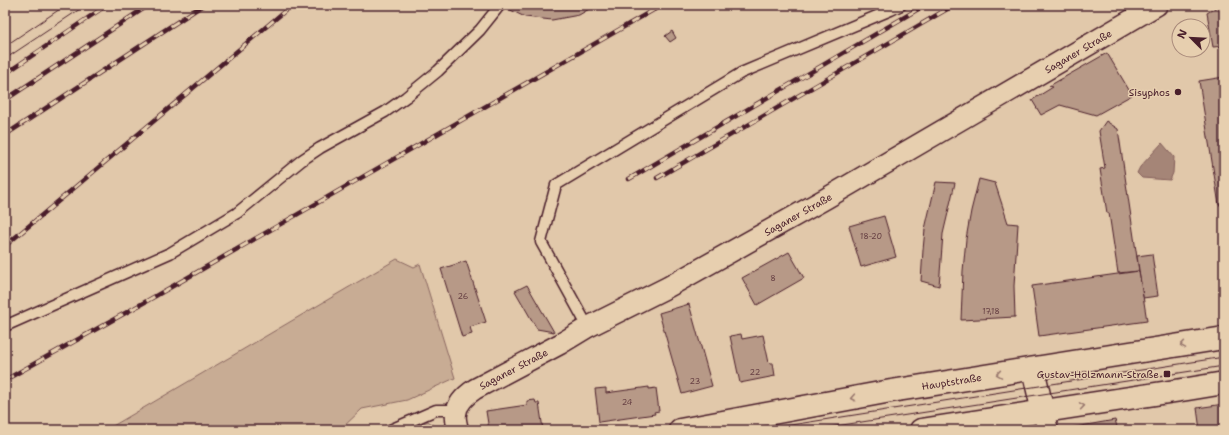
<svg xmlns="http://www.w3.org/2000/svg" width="1229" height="435" font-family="'Shantell Sans',sans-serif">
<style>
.green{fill:#c8ac94;stroke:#896660}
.water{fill:#a58577;stroke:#815c59}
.building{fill:#b79987;stroke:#4a1f2b}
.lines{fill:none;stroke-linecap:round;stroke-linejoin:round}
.service-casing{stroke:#4a1f2b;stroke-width:13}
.minor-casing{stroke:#4a1f2b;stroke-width:23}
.secondary-casing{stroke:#4a1f2b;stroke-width:25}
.service{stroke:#e7cfaf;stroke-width:10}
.minor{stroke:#e7cfaf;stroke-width:20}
.secondary{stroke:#e7cfaf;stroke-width:22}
.tram{stroke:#4a1f2b;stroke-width:1}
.rail-casing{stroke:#4a1f2b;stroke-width:4.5}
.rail{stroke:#e7cfaf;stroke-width:3;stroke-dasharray:9;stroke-linecap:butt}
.oneway{stroke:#98776d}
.poi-dot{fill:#4a1f2b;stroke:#e7cfaf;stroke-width:1.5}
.labels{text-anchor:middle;stroke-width:3;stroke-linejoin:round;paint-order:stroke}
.number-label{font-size:8px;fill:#653e42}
.street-label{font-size:10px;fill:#4a1f2b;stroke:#e7cfaf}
.poi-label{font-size:10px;fill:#4a1f2b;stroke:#e7cfaf;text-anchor:end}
</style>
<rect width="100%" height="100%" fill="#e1c8aa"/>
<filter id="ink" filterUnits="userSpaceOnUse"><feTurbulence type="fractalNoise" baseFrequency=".025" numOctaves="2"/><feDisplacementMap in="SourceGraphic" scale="8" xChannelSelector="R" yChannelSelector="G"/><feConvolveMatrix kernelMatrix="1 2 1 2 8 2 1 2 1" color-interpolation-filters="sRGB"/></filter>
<g filter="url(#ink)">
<g class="green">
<polygon points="397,259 414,267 420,264 455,378 407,400 362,409 340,430 106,430"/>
<polygon points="428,421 432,424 435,430 409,430"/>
</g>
<polygon class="water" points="1162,143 1174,157 1173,173 1170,180 1142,178 1137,173 1140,167"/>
<g class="building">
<polygon points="500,5 596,5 579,15 552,20 525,17"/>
<polygon points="1220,5 1224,5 1224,46 1213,47 1207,13"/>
<polygon points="672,31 676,38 670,42 665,36"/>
<polygon points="1107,53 1132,95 1096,115 1060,105 1041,115 1032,100 1053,87 1049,86"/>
<polygon points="1224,77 1224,204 1219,205 1199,81"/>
<polygon points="1106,121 1118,129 1139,271 1118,273 1109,213 1107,213 1100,169 1105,168 1099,131"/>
<polygon points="979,179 995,183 1008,223 1018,224 1014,286 1015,317 961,320 963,271 966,239 971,211"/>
<polygon points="936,182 955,183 943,234 939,286 921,281 923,250 925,229"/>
<polygon points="884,216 896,257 861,267 849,226"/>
<polygon points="789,252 804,278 757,305 742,278"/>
<polygon points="1152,254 1158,296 1143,298 1137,256"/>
<polygon points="466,261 486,322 470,327 472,334 462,337 441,269"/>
<polygon points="1139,271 1147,321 1039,336 1032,286"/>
<polygon points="527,285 554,332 537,329 515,291"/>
<polygon points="689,304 712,386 682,394 659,313"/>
<polygon points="741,334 742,339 763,335 769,363 773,363 775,376 740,383 730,336"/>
<polygon points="649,387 649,389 656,388 659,411 654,412 655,414 599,422 595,389 606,388 606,393"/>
<polygon points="535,400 536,403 539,403 543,429 535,430 489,430 486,411 527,405 527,401"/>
<polygon points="1224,404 1224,430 1200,430 1197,408"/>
<polygon points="1115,420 1118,430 1064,430 1064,429"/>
</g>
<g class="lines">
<defs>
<g id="service">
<polyline points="5,326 170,253 237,213 302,160 320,148 385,112 406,97 438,71 480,30 500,5"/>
<polyline points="588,327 541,242 556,185 741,73 891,10 901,5"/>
<polyline points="390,430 436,410 457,410"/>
</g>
<g id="minor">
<polyline points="1043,412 1048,430"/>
<path id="s1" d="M458 430C457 425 455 419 456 414 457 403 466 395 475 389L560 344 588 327 668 287 825 199 1157 5"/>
</g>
<g id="secondary">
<polyline points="1033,369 1043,412"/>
<path id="s2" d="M680 430 891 391 1224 338"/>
<polyline points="921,430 1188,389 1224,383"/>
</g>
</defs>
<use href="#service" class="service-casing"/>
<use href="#minor" class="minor-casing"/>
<use href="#secondary" class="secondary-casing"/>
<use href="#service" class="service"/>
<use href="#minor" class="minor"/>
<use href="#secondary" class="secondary"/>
<g class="tram">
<polyline points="5,46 66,5"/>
<polyline points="5,59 86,5"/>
<polyline points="759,430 1224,357"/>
<polyline points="810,430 1224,366"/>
</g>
<defs>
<g id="rail">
<polyline points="5,74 107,5"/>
<polyline points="5,100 149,5"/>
<polyline points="5,135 203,5"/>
<polyline points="657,178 954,5"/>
<polyline points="629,179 925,5"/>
<polyline points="5,246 292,5"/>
<polyline points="5,380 145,302 662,5"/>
</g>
</defs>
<use href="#rail" class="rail-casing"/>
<use href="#rail" class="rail"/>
</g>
<defs><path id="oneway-chevron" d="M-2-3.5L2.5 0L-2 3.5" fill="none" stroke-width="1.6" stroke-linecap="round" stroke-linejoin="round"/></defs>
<g class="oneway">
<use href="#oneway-chevron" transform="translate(1183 345) rotate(171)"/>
<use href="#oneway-chevron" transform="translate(999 374) rotate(171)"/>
<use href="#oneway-chevron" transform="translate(853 398) rotate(170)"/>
<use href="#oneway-chevron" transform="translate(1082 406) rotate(-9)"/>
</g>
</g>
<g class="poi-dot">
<circle cx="1178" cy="92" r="4"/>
<rect x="1163" y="370" width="8" height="8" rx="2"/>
</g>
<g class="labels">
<g class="number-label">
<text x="871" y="239">18-20</text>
<text x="773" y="281">8</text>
<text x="463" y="299">26</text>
<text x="991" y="314">17,18</text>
<text x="755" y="375">22</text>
<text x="695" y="384">23</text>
<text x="627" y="405">24</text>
</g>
<g class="street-label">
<text dy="4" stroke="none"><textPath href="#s1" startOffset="740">Saganer Straße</textPath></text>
<text dy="4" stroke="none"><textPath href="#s1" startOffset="416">Saganer Straße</textPath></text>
<text dy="4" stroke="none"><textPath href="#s1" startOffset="92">Saganer Straße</textPath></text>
<text dy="4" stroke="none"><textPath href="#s2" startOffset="276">Hauptstraße</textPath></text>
</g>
<g class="poi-label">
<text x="1170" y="96">Sisyphos</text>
<text x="1159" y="378">Gustav-Holzmann-Straße</text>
</g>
</g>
<rect width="1229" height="435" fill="none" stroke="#e7cfaf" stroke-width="20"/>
<rect x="10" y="10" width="1209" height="415" fill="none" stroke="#4a1f2b" stroke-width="1.5" filter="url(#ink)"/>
<g transform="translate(1191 38) rotate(294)"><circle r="19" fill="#e7cfaf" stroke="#a8897a"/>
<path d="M0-3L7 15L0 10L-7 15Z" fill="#4a1f2b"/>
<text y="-6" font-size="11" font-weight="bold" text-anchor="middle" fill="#4a1f2b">N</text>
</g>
</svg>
